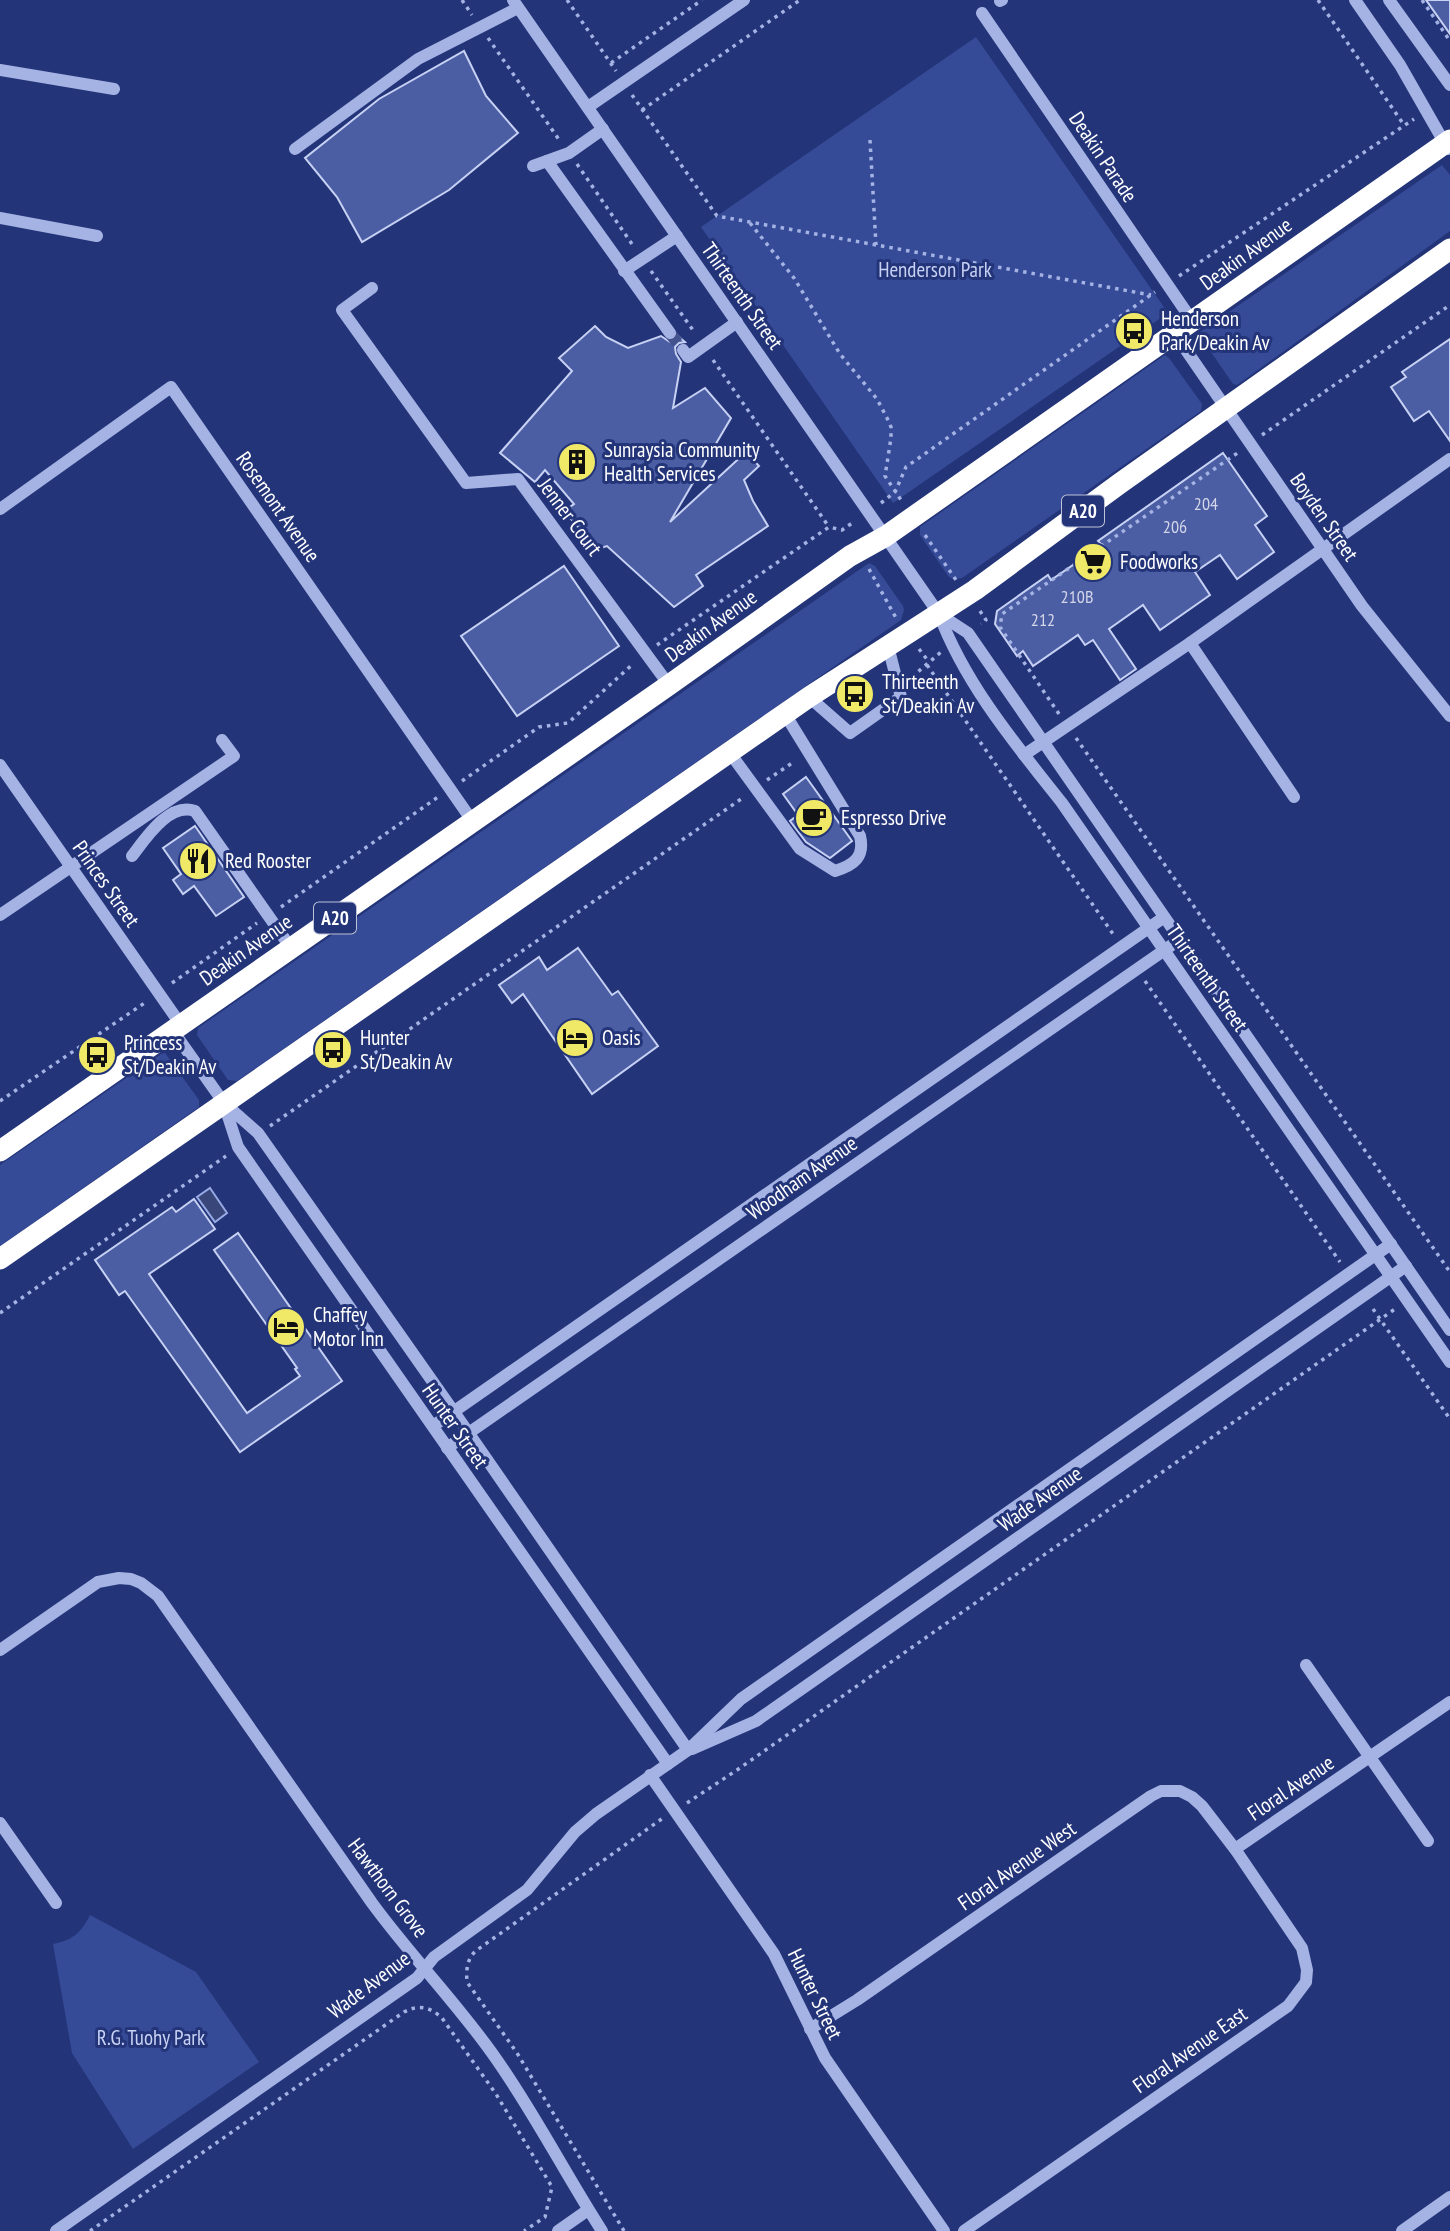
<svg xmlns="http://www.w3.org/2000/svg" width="1450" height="2231" font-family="'PT Sans Narrow',sans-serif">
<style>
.green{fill:#364b97}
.water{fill:#38467a;stroke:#98aae5;stroke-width:2}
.building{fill:#4b5da3;stroke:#c7d1f4;stroke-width:2}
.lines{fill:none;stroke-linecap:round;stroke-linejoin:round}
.minor-tunnel{stroke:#44528d;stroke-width:12;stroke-dasharray:12 6;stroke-linecap:butt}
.path{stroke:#a4b2e4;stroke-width:3.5;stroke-dasharray:3.5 5;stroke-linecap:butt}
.minor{stroke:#a4b2e4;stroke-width:12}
.highway{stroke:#fff;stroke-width:21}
.labels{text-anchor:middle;stroke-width:6;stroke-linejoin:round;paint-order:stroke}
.number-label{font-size:18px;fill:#d2d6e8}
.shield{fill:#233479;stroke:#bdc2d7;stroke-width:2}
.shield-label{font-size:19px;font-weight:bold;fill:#fff}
.street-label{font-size:21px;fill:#fff;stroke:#233479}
.park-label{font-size:21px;fill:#c7d1f4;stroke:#233479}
.poi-label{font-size:21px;fill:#fff;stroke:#233479;text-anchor:start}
</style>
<rect width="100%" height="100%" fill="#233479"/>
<g class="green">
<polygon points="976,37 1168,313 893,503 701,227"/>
<polygon points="1442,165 1450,175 1450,231 1237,385 1233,384 1200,336 1200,332"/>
<polygon points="1165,355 1169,358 1202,404 1201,411 962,578 954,579 949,577 920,535 920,527"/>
<polygon points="869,563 875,566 903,606 904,610 901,620 237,1081 228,1080 197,1035 198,1028"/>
<polygon points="165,1053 199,1100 199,1107 0,1246 0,1165 161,1054"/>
<path d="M90 1915 196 1972 259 2062 133 2149 72 2053 53 1944C73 1940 81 1933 90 1915Z"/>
</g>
<polygon class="water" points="210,1188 227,1213 215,1222 197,1197"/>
<g class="building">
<polygon points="1426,0 1450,0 1450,34"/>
<polygon points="464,51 486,96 518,133 449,190 362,242 337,197 305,158 379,99"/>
<polygon points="595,326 606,337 628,348 661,336 670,342 678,336 685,342 679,343 675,347 676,354 681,362 673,408 705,388 731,418 670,522 746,452 759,466 744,480 753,501 768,526 696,575 703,586 674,607 607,546 597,549 564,511 574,504 545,470 535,482 500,453 572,371 559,358"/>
<polygon points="1450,339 1450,441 1429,411 1414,421 1391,387 1406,377 1402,372"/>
<polygon points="1223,453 1267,516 1255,525 1274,552 1237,579 1220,555 1195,572 1210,595 1160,630 1143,605 1109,629 1136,669 1120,680 1093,640 1085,645 1078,635 1033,666 1023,651 1017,656 995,624 997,611 1048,575 1051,580 1102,545 1098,541"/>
<polygon points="564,566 619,646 517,716 461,636"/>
<polygon points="806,777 852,841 830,858 806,842 790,821 798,815 783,794"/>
<polygon points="195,826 244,897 216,916 194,886 183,894 173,880 181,874 163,848"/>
<polygon points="578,948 612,995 618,991 658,1046 592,1094 523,994 512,1003 499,985 539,957 547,970"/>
<polygon points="194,1199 215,1229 149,1274 247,1413 300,1376 295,1369 297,1368 214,1250 238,1233 342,1381 240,1452 125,1291 119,1295 95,1260 172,1207 176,1212"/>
</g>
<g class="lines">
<polyline class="minor-tunnel" points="670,333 683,350"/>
<g class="path">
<polyline points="462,0 472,15"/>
<polyline points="567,0 616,71"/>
<polyline points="1318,0 1404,125"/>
<polyline points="1422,0 1450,41"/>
<polyline points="488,38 560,141"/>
<polyline points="611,63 702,0"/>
<polyline points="632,95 717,216 1151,295"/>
<polyline points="642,110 800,0"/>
<polyline points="870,140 876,245"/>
<polyline points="577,164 634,247"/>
<polyline points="750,223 794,278 840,354 877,399 887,418 891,427 891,438 885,476 901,500"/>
<polyline points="651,271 695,333"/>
<polyline points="1179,276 1414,119"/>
<polyline points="713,360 829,527"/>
<polyline points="1262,435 1450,305"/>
<polyline points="881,503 895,492 906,467 1155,292"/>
<polyline points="925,535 956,580"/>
<polyline points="869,569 896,618"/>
<polyline points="980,611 986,620 981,624"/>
<polyline points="657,645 829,527 842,530 855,521"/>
<polyline points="919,649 929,662"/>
<polyline points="927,665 1113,934"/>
<polyline points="912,677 941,652"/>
<polyline points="1059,714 1000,627 1002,614 1239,452"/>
<polyline points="1076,738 1450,1272"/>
<polyline points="767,780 795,761"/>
<polyline points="462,781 539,727 568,723 634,663"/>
<polyline points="281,907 438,797"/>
<polyline points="1145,981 1340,1262"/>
<polyline points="172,983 257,923"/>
<polyline points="0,1101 146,1002"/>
<polyline points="270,1126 744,797"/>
<polyline points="1373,1309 1450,1419"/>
<polyline points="0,1313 226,1156"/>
<polyline points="687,1803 737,1770 1395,1309"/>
<path d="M90 2231 404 2012C419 2004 430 2007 442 2018L496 2094 552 2187 545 2217 524 2231"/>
<path d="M624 2231 517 2053 467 1982C466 1969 467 1958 477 1950L663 1818"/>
</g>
<g class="minor">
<path d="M513 0 939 614C965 684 1016 745 1062 803L1450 1362"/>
<polyline points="1355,0 1400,65 1448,149"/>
<polyline points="1389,0 1450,85"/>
<polyline points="1000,1 1002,0"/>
<polyline points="982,13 1193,322"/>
<polyline points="0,70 114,89"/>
<polyline points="588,107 744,0"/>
<polyline points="295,149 418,59 518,8"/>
<polyline points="547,161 670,333"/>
<polyline points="533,166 569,153 603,129"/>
<polyline points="0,218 97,236"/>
<polyline points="624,271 677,236"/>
<polyline points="372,288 342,310 466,483 518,479 669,685"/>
<polyline points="1175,334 1362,606 1450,716"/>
<polyline points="683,350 688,357 737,322"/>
<polyline points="0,509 171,387 473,822"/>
<polyline points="939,614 968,633 1450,1330"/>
<polyline points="1190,643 1294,797"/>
<polyline points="809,697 850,733 901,697 888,646"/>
<path d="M730 753 800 849 835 871C854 865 865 857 860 836L785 714"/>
<polyline points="1024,755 1190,643 1450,459"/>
<polyline points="0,765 181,1025"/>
<path d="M132 856C146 838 169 802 195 811L291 948"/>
<polyline points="0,915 234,756 222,740"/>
<polyline points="173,1031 224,1103 258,1133 454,1412 688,1750"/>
<polyline points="224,1104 238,1147 668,1764"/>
<polyline points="433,1426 1163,918"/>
<polyline points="447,1448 1179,940"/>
<path d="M0 1650 98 1582 119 1578 131 1579 141 1583 158 1596 372 1903C410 1955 455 2001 492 2053 533 2110 564 2172 602 2231"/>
<polyline points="1306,1665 1428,1841"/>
<polyline points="692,1749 756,1721 1406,1266"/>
<polyline points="650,1775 774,1954 825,2058 944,2231"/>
<polyline points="0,1823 56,1903"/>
<polyline points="1235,1849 1450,1702"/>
<polyline points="810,2029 857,2000 1151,1796 1161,1791 1180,1791 1192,1797 1202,1806 1235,1849 1302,1948 1307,1970 1306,1982 1288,2006 964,2231"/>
<polyline points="56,2231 417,1978 434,1957 527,1890 575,1832 596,1814 688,1750 741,1699 1391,1244"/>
<polyline points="558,2231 588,2210"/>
<polyline points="1402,2231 1450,2197"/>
</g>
<g class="highway">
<polyline points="0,1151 669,685 850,556 886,536 1450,140"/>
<polyline points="0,1259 809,697 975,590 1119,484 1450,249"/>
</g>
</g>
<defs>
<symbol id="bus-disc" viewBox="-11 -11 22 22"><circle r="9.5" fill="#f0e967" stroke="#233479"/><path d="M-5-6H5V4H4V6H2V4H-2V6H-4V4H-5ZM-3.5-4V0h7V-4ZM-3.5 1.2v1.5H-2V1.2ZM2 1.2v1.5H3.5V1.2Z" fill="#111"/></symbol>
<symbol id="building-disc" viewBox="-11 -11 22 22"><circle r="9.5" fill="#f0e967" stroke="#233479"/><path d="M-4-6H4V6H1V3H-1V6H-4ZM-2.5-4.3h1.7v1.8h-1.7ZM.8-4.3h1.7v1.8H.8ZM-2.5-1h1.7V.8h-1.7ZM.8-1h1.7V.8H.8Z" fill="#111"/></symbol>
<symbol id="supermarket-disc" viewBox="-11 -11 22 22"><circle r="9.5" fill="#f0e967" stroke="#233479"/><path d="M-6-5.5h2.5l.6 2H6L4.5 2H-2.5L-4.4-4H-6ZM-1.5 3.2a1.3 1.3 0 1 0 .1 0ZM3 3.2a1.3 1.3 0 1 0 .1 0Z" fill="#111"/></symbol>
<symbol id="cafe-disc" viewBox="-11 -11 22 22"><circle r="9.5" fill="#f0e967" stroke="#233479"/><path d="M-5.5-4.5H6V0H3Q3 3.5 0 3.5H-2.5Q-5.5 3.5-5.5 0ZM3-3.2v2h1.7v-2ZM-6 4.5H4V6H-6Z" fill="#111"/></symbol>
<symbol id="restaurant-disc" viewBox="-11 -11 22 22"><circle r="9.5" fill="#f0e967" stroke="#233479"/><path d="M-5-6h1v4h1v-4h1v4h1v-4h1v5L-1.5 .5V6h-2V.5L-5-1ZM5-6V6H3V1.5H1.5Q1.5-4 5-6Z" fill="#111"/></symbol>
<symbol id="hotel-disc" viewBox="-11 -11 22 22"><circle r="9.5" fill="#f0e967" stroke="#233479"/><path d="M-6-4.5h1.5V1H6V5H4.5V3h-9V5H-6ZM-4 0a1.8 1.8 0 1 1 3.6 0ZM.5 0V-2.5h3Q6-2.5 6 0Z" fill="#111"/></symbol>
</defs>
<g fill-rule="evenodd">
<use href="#bus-disc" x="1112" y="309" width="44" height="44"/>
<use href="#building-disc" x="555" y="440" width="44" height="44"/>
<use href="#supermarket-disc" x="1071" y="540" width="44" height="44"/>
<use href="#bus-disc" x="833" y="672" width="44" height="44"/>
<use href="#cafe-disc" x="792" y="796" width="44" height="44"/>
<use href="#restaurant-disc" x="176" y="839" width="44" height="44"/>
<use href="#hotel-disc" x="553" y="1016" width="44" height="44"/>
<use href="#bus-disc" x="311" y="1028" width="44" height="44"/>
<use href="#bus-disc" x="75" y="1033" width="44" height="44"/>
<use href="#hotel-disc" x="264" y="1305" width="44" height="44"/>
</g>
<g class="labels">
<g class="number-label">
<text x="1206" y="510">204</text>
<text x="1175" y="533">206</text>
<text x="1077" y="603">210B</text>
<text x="1043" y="626">212</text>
</g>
<g class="shield">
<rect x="1062" y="495.5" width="42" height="31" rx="5"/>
<rect x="314" y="902.5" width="42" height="31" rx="5"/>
</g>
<g class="shield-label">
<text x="1083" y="518">A20</text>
<text x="335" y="925">A20</text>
</g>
<g class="street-label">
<text transform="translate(1103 157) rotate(56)" y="7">Deakin Parade</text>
<text transform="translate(1246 254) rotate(-36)" y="7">Deakin Avenue</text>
<text transform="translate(742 296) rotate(55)" y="7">Thirteenth Street</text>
<text transform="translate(278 507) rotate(55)" y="7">Rosemont Avenue</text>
<text transform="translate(570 517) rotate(53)" y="7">Jenner Court</text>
<text transform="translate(1324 517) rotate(55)" y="7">Boyden Street</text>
<text transform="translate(711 626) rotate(-36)" y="7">Deakin Avenue</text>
<text transform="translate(106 884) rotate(55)" y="7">Princes Street</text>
<text transform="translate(246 950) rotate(-35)" y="7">Deakin Avenue</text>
<text transform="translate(1207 978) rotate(55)" y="7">Thirteenth Street</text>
<text transform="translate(802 1178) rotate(-35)" y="7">Woodham Avenue</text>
<text transform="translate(455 1426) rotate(55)" y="7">Hunter Street</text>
<text transform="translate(1040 1499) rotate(-35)" y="7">Wade Avenue</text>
<text transform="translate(1291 1788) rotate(-34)" y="7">Floral Avenue</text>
<text transform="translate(1017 1866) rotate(-35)" y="7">Floral Avenue West</text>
<text transform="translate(388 1888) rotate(53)" y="7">Hawthorn Grove</text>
<text transform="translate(369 1985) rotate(-37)" y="7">Wade Avenue</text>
<text transform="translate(815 1994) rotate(64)" y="7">Hunter Street</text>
<text transform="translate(1190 2050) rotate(-35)" y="7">Floral Avenue East</text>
</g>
<g class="park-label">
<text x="935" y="277">Henderson Park</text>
<text x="151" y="2045">R.G. Tuohy Park</text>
</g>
<g class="poi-label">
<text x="1161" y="326">Henderson<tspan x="1161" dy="24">Park/Deakin Av</tspan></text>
<text x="604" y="457">Sunraysia Community<tspan x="604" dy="24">Health Services</tspan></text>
<text x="1120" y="569">Foodworks</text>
<text x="882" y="689">Thirteenth<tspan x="882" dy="24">St/Deakin Av</tspan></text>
<text x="841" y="825">Espresso Drive</text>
<text x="225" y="868">Red Rooster</text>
<text x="360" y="1045">Hunter<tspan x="360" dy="24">St/Deakin Av</tspan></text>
<text x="602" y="1045">Oasis</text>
<text x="124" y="1050">Princess<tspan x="124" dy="24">St/Deakin Av</tspan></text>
<text x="313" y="1322">Chaffey<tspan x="313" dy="24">Motor Inn</tspan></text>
</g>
</g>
</svg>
